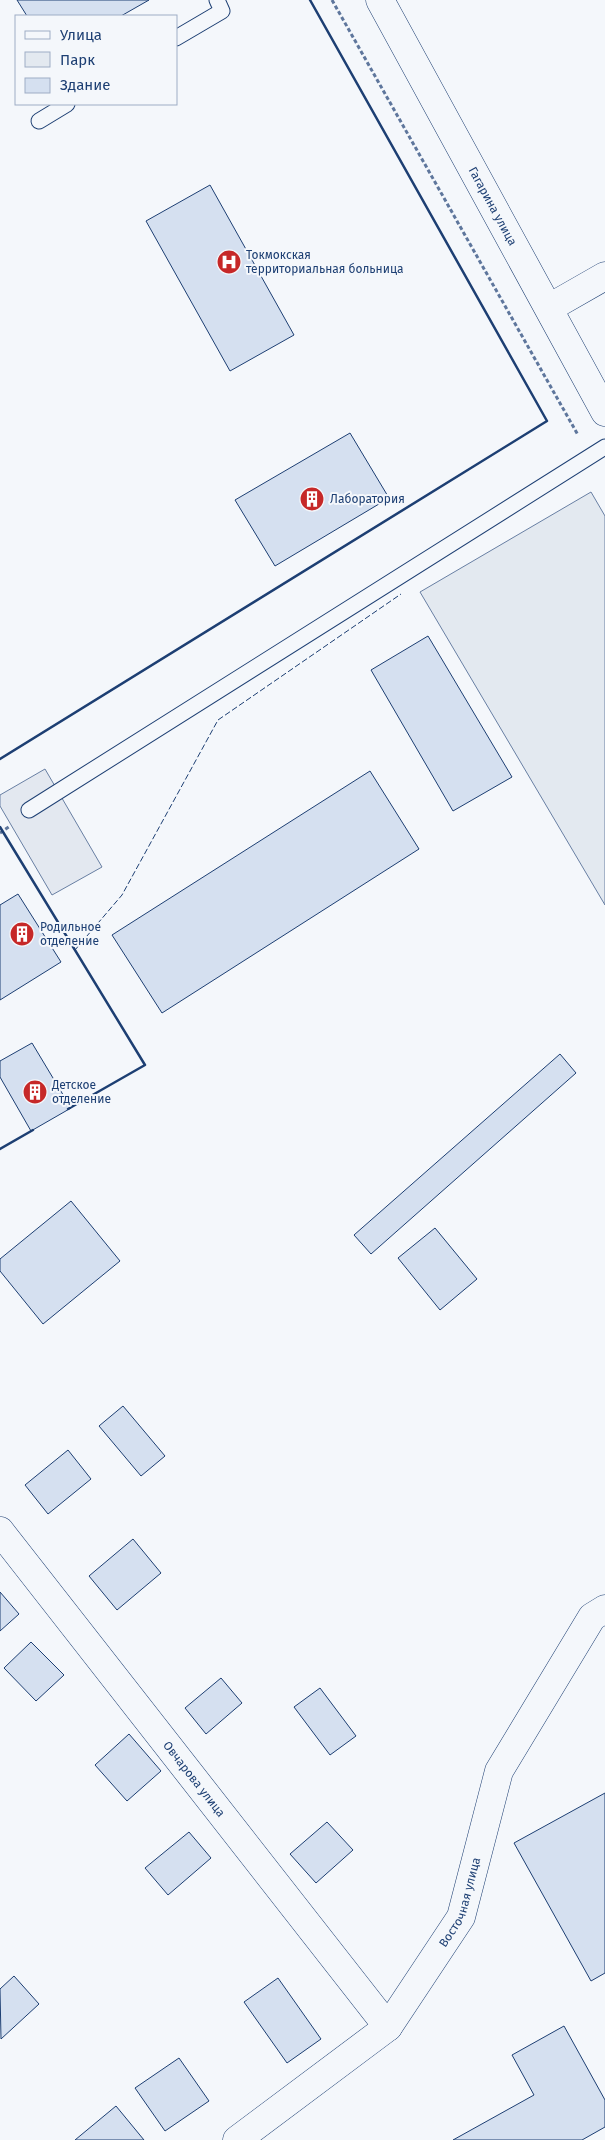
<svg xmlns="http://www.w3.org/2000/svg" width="605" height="2140" font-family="'Fira Sans',sans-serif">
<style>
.green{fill:#e3e9f0;stroke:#687fa3}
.parking{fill:#e3e8f0;stroke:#687fa3}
.building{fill:#d5e0f0;stroke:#1d3f73}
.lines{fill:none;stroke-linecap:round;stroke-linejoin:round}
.service-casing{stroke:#1d3f73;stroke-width:17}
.minor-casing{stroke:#1d3f73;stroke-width:29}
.secondary-casing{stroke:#1d3f73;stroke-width:29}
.path{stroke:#5e769c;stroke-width:3;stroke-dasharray:4 2.5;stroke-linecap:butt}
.service{stroke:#f4f7fb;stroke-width:15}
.minor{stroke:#f4f7fb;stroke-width:28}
.secondary{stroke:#f4f7fb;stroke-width:28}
.fence{stroke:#1d3f73;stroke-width:1;stroke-dasharray:6 2.5;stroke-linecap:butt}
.wall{stroke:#1d3f73;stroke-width:2.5}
.labels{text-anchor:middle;stroke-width:4;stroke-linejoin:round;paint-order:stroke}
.street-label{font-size:12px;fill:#1d3f73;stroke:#f4f7fb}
.poi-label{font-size:12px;fill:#1d3f73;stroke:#f4f7fb;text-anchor:start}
</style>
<rect width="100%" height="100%" fill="#f4f7fb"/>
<polygon class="green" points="591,492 605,516 605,905 420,592"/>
<polygon class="parking" points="45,769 102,867 52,895 0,806 0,795"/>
<g class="building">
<polygon points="17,0 149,0 121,16 27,16"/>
<polygon points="210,185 294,335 230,371 146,221"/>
<polygon points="350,433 389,498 275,566 235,500"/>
<polygon points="428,636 512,777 453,811 371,670"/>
<polygon points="370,771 419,849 162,1013 112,935"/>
<polygon points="18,894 61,962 0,1000 0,905"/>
<polygon points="32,1043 71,1108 31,1131 0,1077 0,1061"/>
<polygon points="560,1054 576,1073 371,1254 354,1235"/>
<polygon points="71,1201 120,1261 43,1324 0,1271 0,1259"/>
<polygon points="435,1228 477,1279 440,1310 398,1258"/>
<polygon points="123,1406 165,1456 141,1476 99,1426"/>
<polygon points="68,1450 91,1479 48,1514 25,1485"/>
<polygon points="133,1539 161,1573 117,1610 89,1576"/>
<polygon points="0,1592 19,1614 0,1631"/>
<polygon points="31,1642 64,1675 36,1701 4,1668"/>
<polygon points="221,1678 242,1703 206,1734 185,1708"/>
<polygon points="320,1688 356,1736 330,1755 294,1707"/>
<polygon points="129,1734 161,1771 127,1801 95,1765"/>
<polygon points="605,1793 605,1973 591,1981 514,1843"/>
<polygon points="327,1822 353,1850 316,1883 290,1854"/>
<polygon points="189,1832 211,1858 168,1895 145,1868"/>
<polygon points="14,1976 39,2004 1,2039 0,1989"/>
<polygon points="278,1978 321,2039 287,2063 244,2002"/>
<polygon points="564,2026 605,2100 605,2127 582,2140 453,2140 534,2095 512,2055"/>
<polygon points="179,2058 209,2101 165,2131 135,2088"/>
<polygon points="116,2106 144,2140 75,2140"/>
</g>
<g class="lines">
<defs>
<g id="service">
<polyline points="176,38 222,11 217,0"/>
<polyline points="39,121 67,104"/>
<polyline points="29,810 605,447"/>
</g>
<g id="minor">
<polyline points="549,308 605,276"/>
<path id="s1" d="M0 1531 388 2027"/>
<path id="s2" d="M237 2140 388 2027 461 1917 499 1771 592 1617 605 1609"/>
</g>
<g id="secondary">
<path id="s3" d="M380 0 605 412"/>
</g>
</defs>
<use href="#service" class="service-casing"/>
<use href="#minor" class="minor-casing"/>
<use href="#secondary" class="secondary-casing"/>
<g class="path">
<polyline points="332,0 578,435"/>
<polyline points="0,833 10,826"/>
</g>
<use href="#service" class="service"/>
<use href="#minor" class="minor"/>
<use href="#secondary" class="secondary"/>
<polyline class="fence" points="75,950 122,895 218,720 401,594"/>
<g class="wall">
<polyline points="0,759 547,421 310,0"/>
<polyline points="0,827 145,1065 68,1109"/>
<polyline points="0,1149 33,1130"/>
</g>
</g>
<defs>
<symbol id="hospital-disc" viewBox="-11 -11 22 22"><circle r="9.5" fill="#c62828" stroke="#f4f7fb"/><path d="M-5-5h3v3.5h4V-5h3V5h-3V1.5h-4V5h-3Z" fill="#fff"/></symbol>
<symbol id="building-disc" viewBox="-11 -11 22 22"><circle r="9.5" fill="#c62828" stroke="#f4f7fb"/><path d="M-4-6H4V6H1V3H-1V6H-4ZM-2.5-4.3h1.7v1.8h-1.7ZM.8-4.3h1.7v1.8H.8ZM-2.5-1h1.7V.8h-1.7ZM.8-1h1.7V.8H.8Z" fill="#fff"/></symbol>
</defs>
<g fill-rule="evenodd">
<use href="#hospital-disc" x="215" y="248" width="28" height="28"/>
<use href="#building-disc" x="298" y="485" width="28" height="28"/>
<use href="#building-disc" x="8" y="920" width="28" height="28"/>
<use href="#building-disc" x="21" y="1078" width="28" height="28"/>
</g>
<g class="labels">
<g class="street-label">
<text dy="4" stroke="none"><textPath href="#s3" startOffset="235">Гагарина улица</textPath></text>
<text dy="4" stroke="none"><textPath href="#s1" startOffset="315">Овчарова улица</textPath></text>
<text dy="4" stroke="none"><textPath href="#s2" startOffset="334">Восточная улица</textPath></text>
</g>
<g class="poi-label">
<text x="246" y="259">Токмокская<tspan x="246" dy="14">территориальная больница</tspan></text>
<text x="330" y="503">Лаборатория</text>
<text x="40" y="931">Родильное<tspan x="40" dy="14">отделение</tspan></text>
<text x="52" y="1089">Детское<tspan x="52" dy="14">отделение</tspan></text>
</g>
</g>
<rect x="15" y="15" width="162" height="90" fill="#f4f7fb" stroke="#9eadc5"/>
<rect x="25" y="31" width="25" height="8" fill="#f4f7fb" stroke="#9eadc5"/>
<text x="60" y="40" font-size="15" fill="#1d3f73">Улица</text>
<rect x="25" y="52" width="25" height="15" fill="#e3e9f0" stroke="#9eadc5"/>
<text x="60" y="65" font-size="15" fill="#1d3f73">Парк</text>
<rect x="25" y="78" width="25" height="15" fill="#d5e0f0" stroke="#9eadc5"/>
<text x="60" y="90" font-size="15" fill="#1d3f73">Здание</text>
</svg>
